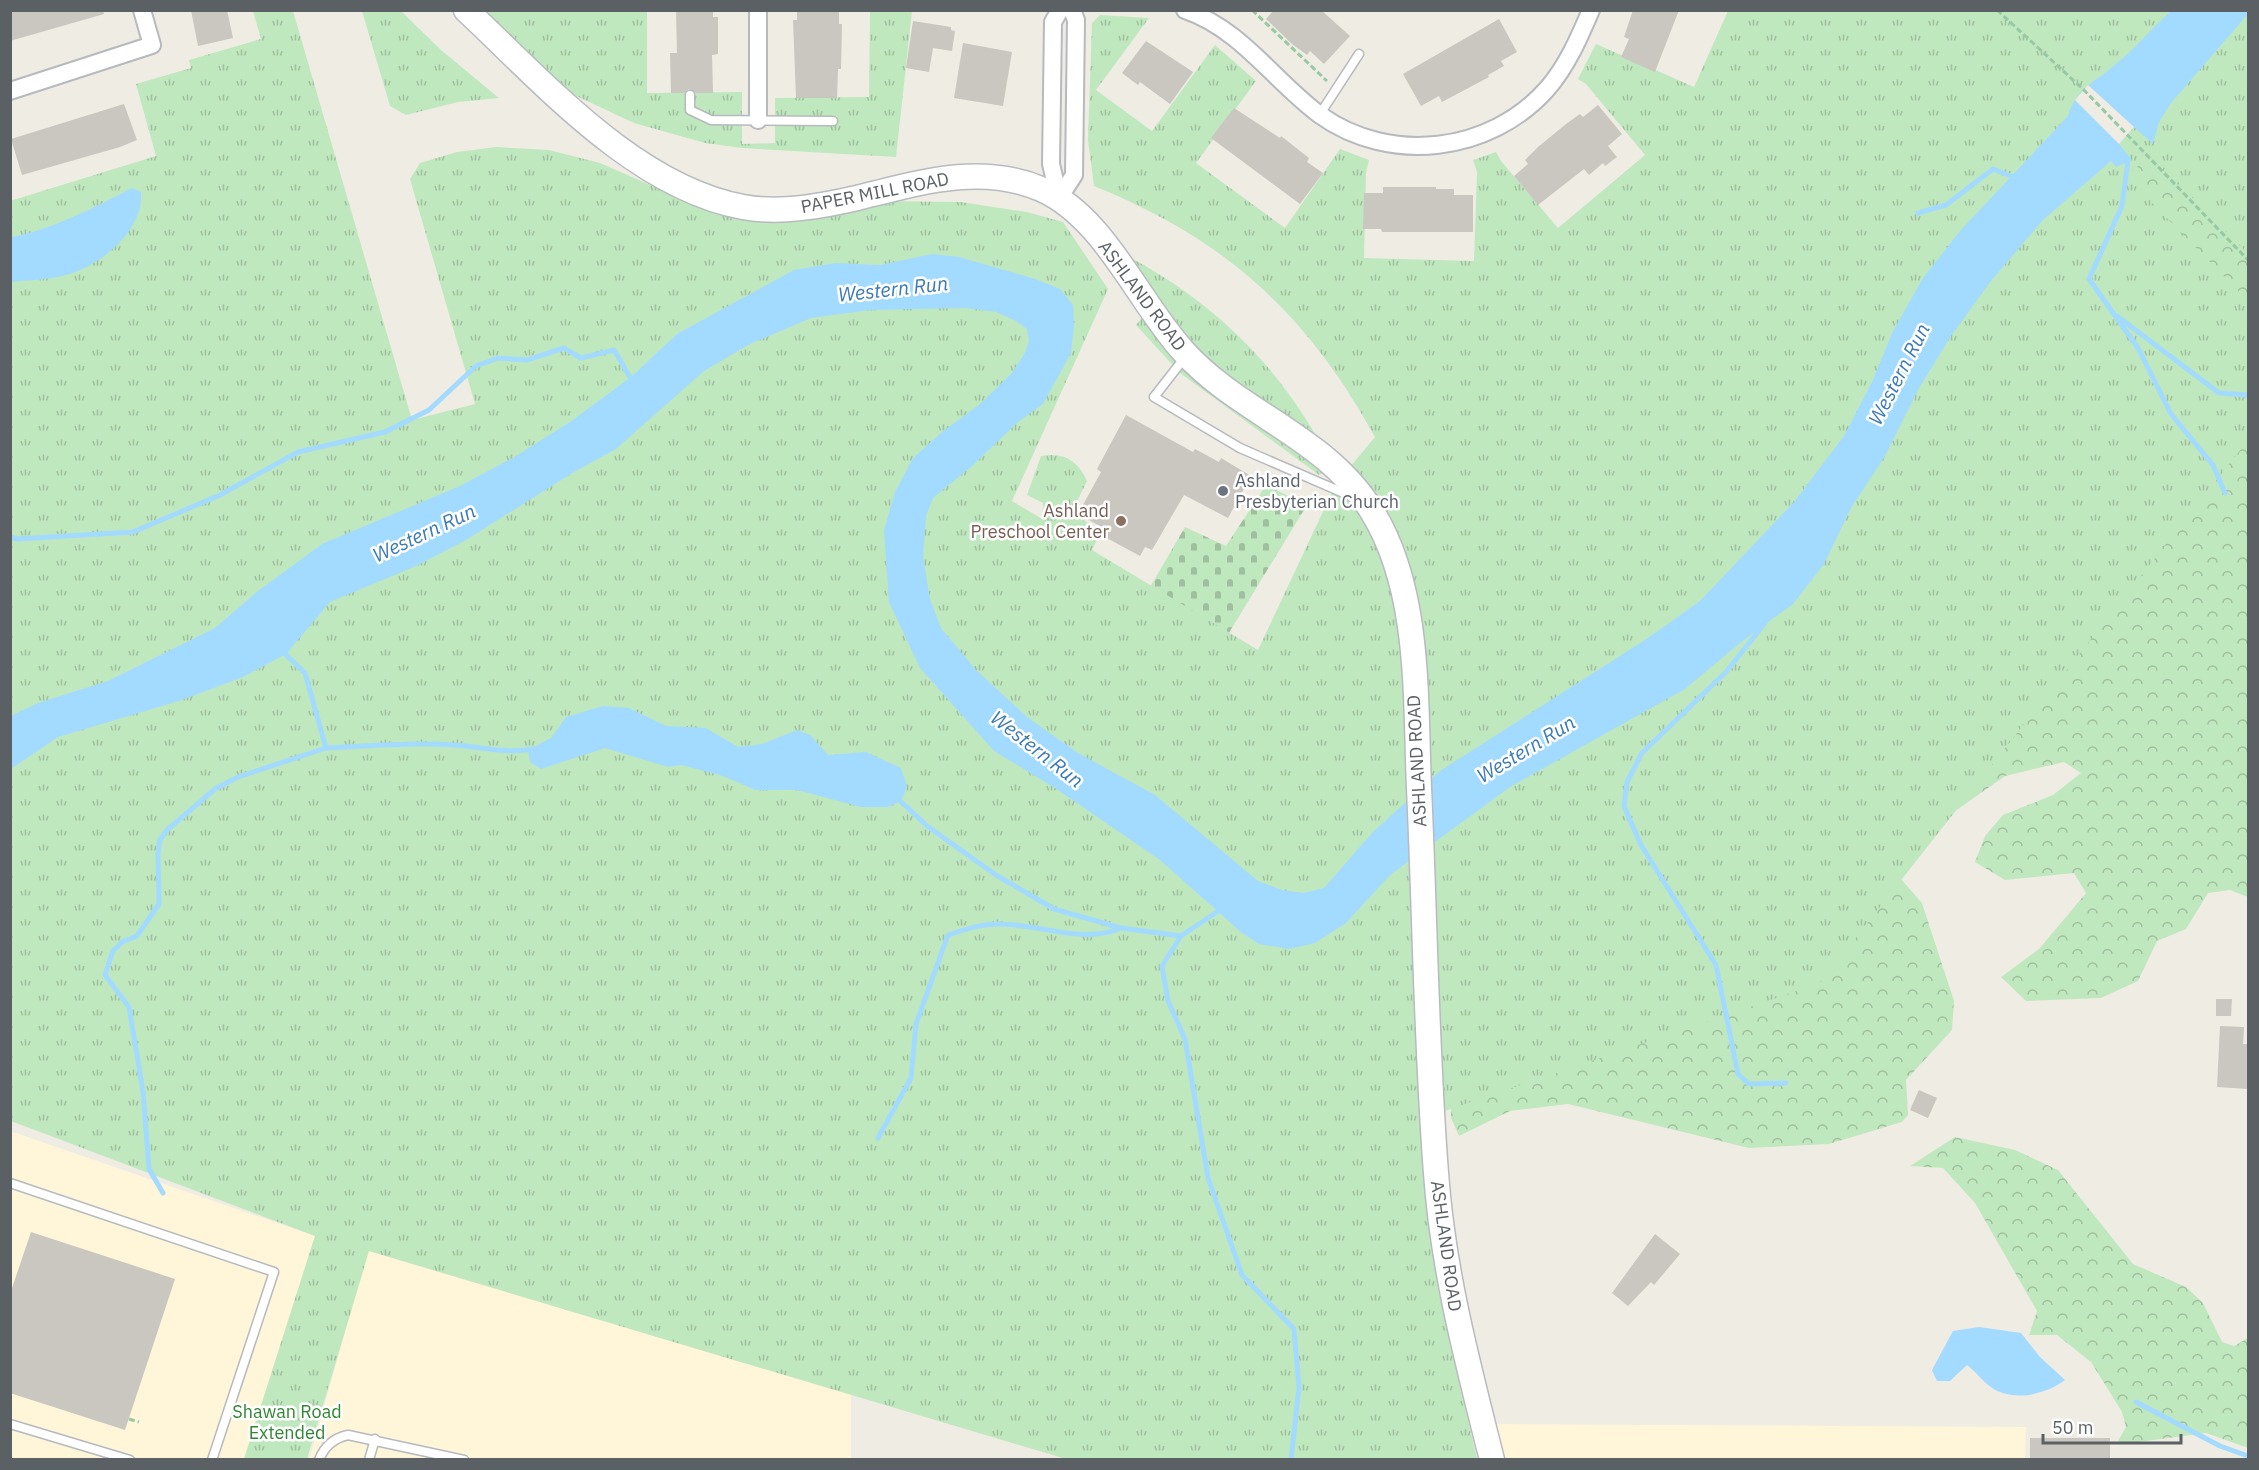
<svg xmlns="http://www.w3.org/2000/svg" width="2259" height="1470" font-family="'IBM Plex Sans',sans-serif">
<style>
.commercial{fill:#fff5d8}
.forest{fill:url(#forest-crowns)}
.cemetery{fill:url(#cemetery-stones)}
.park{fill:url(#park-tufts)}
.water{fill:#a3daff}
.pier{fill:#efece3}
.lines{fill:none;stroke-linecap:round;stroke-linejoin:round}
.stream{stroke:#a3daff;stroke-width:5}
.building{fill:#cac6c0}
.lane-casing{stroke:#b6b9be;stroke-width:11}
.street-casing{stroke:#b6b9be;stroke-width:20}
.secondary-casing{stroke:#b7bbc0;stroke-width:27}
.path{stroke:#97c9a4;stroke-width:3;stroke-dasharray:6 3;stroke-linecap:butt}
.lane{stroke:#fff;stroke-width:8}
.street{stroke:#fff;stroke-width:16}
.secondary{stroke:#fff;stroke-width:24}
.worship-dot{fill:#6b7280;stroke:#fff;stroke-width:2}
.education-dot{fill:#8d6e63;stroke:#fff;stroke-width:2}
.labels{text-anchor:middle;stroke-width:5;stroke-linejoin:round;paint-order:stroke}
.street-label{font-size:18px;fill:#5b6065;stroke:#fff}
.worship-label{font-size:18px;fill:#5b616d;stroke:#fff;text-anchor:start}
.education-label{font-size:18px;fill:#785e54;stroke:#fff;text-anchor:end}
.park-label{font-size:18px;fill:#308632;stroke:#fff}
.water-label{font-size:20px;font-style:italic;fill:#3a7ab7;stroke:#fff}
</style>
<defs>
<pattern id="forest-crowns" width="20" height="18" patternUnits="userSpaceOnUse" patternTransform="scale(1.5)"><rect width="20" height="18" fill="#c0e8be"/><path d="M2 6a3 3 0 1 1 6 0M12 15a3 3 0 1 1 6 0" fill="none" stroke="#9fbf9e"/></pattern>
<pattern id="cemetery-stones" width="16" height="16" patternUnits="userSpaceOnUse" patternTransform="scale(1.5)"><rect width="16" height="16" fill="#c0e8be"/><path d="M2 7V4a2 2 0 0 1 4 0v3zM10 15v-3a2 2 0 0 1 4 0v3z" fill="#9fbf9e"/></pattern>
<pattern id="park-tufts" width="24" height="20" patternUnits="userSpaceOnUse" patternTransform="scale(1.5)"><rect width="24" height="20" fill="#c0e8be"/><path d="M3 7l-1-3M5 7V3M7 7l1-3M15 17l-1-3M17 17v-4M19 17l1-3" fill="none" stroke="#9fbf9e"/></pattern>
</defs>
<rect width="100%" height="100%" fill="#efece3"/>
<g class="commercial">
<polygon points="10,1131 315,1236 244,1459 11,1459"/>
<polygon points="368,1251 851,1395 851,1459 309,1460"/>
<polygon points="1495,1424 2026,1427 2025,1459 1503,1459"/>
</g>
<g class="forest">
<polygon points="2248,14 2248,897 2230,890 2208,893 2186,929 2157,941 2138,981 2101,998 2026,1001 2001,977 2039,949 2086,893 2074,873 2005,880 1975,862 1985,836 2003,815 2053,795 2081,773 2064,762 2005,776 1934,826 1900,878 1922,903 1954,1001 1952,1030 1906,1080 1908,1115 1902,1122 1829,1144 1749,1148 1568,1104 1510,1111 1459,1136 1451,1118 1449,957"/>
<polygon points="1955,1137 2015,1150 2058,1170 2133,1264 2186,1287 2203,1303 2222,1342 2234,1346 2248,1338 2248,1448 2206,1433 2123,1444 2118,1441 2126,1427 2122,1412 2091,1362 2057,1335 2029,1335 2037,1311 1975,1203 1943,1168 1910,1166"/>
</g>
<polygon class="cemetery" points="1266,485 1307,505 1224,641 1142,601 1185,527 1226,546"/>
<g class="park">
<path d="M253 11H293L412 420 475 404 410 179 420 163 457 152 496 147 549 150 600 163 648 184 697 199 961 202 1027 212 1063 222 1108 289 1012 501 1044 520 1043 503 1027 495 1041 456C1063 452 1078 460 1087 481L1072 512 1101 532 1092 550 1258 650 1336 484 1375 437C1307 313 1225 239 1094 186L1088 140 1092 23 1100 15 1149 18 1096 90 1152 131 1215 45 1256 81 1196 163 1285 228 1340 149 1369 160 1366 173 1364 258 1474 261 1477 172 1473 160 1496 152 1501 161 1558 228 1645 155 1586 84 1578 79 1596 44 1694 87 1728 11H2248V254L2151 154 2127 177 2248 301V440L1820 983 1424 1118 1430 1234 1438 1289 1477 1459H1066L369 1251 307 1459H244L315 1236 11 1121 10 201 156 156 136 84 191 68 189 60 261 39Z"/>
<polygon points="362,11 401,11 441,50 499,98 458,102 406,115 390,106"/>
<polygon points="478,11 647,11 647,93 742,92 742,144 775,143 775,98 869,97 870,11 912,11 896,157 742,148 705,143 634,123 570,93"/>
<path d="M1110 247C1211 297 1281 365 1333 466L1319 475 1180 373 1136 325 1152 305Z"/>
</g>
<g class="water">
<path d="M2171 11H2248V14L2171 103 2159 122 2153 144 2134 127 2119 144 2132 160 2116 167 2111 161 2043 220 1991 281 1951 336 1919 388 1885 456 1851 508 1824 564 1793 604 1740 643 1685 689 1510 787 1390 875 1346 923 1315 943 1289 949 1259 944 1242 933 1160 860 1055 788 994 751 920 668 889 602 884 530 895 492 913 458 942 432 980 404 1011 374 1025 353 1029 341 1027 329 1016 321 996 312 966 308 870 310 811 318 750 344 704 371 616 449 574 472 466 540 416 566 330 602 286 654 243 677 182 700 58 737 11 769V716L38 703 108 681 215 628 258 591 322 544 460 486 516 456 570 422 631 377 677 334 794 270 836 263 880 265 932 254 959 257 1035 279 1060 289 1073 305 1074 325 1071 353 1043 404 1018 422 972 466 933 498 926 516 923 557 930 599 941 628 976 670 1027 717 1078 753 1155 795 1258 881 1282 890 1304 893 1324 888 1372 833 1440 771 1648 638 1700 601 1794 502 1844 436 1873 380 1892 333 1923 278 1960 231 2068 116C2075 91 2092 83 2110 69 2132 52 2151 29 2171 11Z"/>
<path d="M132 188 141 192C144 231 100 266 66 275 48 280 28 280 11 282V237C52 230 95 207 132 188Z"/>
<polygon points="603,706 629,708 666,726 706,728 738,747 762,744 797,730 810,735 828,755 866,752 901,768 907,787 901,801 888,807 861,807 797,790 756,790 720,775 681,765 668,767 605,748 541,769 530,762 528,750 551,738 566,717"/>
<path d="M1979 1327 2021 1333 2040 1357 2065 1380C2044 1396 2008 1403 1987 1384 1980 1378 1975 1371 1967 1365L1950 1381H1937L1932 1370 1953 1331Z"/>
</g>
<polygon class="pier" points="2088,85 2134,127 2119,144 2075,100"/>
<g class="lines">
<g class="stream">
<polyline points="2126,158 2128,160 2122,206 2089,279 2138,348 2171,414 2213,465 2225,493"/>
<polyline points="1918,213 1946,205 1993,169 2018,179"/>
<polyline points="2117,316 2219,393 2248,395"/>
<polyline points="10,537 17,539 133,532 220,495 298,452 385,432 429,410 476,366 498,358 527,360 564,348 581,358 614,350 634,384"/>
<polyline points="1765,623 1726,672 1642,753 1627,782 1624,806 1641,845 1716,965 1738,1074 1749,1084 1786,1083"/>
<path d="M326 748C369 746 412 742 455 745 482 747 507 754 533 749"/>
<polyline points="896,797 927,826 996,875 1054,909 1121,928 1181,936 1223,908"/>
<polyline points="1181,936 1162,966 1168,1001 1185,1039 1208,1178 1242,1275 1294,1329 1299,1387 1291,1460"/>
<path d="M878 1138 911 1078 916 1024 948 935C966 929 983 923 1002 924 1041 925 1084 944 1121 928"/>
<polyline points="163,1193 149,1169 143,1091 129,1007 105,975 113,951 122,942 137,936 159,904 158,853 160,840 167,830 215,789 238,777 326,748 305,673 280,649"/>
<polyline points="2136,1402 2220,1446 2248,1456"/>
</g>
</g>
<g class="building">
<polygon points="10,10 103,10 104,14 10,41"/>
<polygon points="191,10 227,10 233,38 198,46"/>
<polygon points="676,10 713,10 713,17 718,17 718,54 712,55 713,93 696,93 689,89 684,93 671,93 670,53 677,53"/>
<polygon points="797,10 839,10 839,24 842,24 841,69 838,69 837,98 796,98 793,20 797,20"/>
<polygon points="1274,10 1321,10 1350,36 1324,64 1310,51 1307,55 1292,44 1266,19"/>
<polygon points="1633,10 1679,10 1655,72 1621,57 1629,39 1624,37"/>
<polygon points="1499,19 1517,52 1501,61 1504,66 1488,75 1489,77 1442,102 1439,96 1421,106 1403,74"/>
<polygon points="913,21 951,27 951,30 955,31 952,51 933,48 929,72 906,68"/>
<polygon points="1146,41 1193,72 1170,104 1140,82 1138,85 1122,73"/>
<polygon points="963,43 1012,52 1003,106 954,98"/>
<polygon points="124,104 137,140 120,147 22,175 11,139"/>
<polygon points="1598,105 1622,134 1608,146 1617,157 1605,166 1603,163 1589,175 1584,169 1538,205 1514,176 1528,164 1525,160 1538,147 1566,124 1580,114 1583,117"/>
<polygon points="1234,108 1280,138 1281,136 1309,158 1307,162 1323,173 1300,204 1211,138"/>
<polygon points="1383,187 1436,187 1436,189 1454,189 1454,195 1473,195 1473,232 1382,232 1381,229 1363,229 1364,193 1383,193"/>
<polygon points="1126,415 1193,452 1195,449 1219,462 1221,458 1251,476 1228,518 1184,495 1152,550 1145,547 1140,556 1105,537 1109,531 1078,514 1101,472 1097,469"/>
<polygon points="2216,999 2232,999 2231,1016 2216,1016"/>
<polygon points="2220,1026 2244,1027 2243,1044 2248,1044 2248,1089 2217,1087"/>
<polygon points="1919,1090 1937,1098 1928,1118 1910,1110"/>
<polygon points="31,1232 175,1279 125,1430 10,1393 10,1294"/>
<polygon points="1655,1234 1680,1254 1654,1285 1651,1282 1628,1306 1612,1293"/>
<rect x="2030" y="1438" width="80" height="22"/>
</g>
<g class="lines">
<defs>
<g id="lane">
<polyline points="690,95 690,110 711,120 833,121"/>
<polyline points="1320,114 1359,54"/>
<polyline points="1186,356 1154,397 1240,448 1353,497"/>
<polyline points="10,1183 274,1272 212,1460"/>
<polyline points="10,1424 130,1460"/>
<path d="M319 1460C324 1447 334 1438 348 1435L464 1460"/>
<polyline points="369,1460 375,1439"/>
</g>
<g id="street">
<path d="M1185 10C1241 29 1274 81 1320 115 1390 165 1490 153 1547 89 1567 66 1579 38 1591 10"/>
<polyline points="10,91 152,45 142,10"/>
<polyline points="758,120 758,10"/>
<polyline points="1059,198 1074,175 1076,20 1072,10"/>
<polyline points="1059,198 1051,164 1053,22 1060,10"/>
</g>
<path id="secondary" d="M466 10C544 83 635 187 743 207 780 214 822 206 857 198 918 183 980 163 1041 189 1105 217 1138 302 1184 352 1240 414 1329 438 1373 513 1421 592 1415 698 1419 788 1425 916 1426 1045 1436 1173 1443 1272 1468 1364 1492 1460"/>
</defs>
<use href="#lane" class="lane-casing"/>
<use href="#street" class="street-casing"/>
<use href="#secondary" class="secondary-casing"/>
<g class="path">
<polyline points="1252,10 1327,81"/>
<polyline points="1997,10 2084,90 2248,260"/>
<polyline points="129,1419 139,1422"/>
</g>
<use href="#lane" class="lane"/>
<use href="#street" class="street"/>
<use href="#secondary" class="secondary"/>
</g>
<circle class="worship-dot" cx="1223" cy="491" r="6"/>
<circle class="education-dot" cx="1121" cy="521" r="6"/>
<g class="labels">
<g class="street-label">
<text transform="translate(875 193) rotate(-11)" y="6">PAPER MILL ROAD</text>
<text transform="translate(1142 296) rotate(53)" y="6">ASHLAND ROAD</text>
<text transform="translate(1417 761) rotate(-93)" y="6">ASHLAND ROAD</text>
<text transform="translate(1446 1246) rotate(82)" y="6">ASHLAND ROAD</text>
</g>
<g class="worship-label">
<text x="1235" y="487">Ashland<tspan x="1235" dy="21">Presbyterian Church</tspan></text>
</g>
<g class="education-label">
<text x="1109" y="517">Ashland<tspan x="1109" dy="21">Preschool Center</tspan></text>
</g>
<g class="park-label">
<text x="287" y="1418">Shawan Road<tspan x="287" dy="21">Extended</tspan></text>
</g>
<g class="water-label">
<text transform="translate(893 289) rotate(-6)" y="7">Western Run</text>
<text transform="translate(1899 374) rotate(-63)" y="7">Western Run</text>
<text transform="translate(424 533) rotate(-25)" y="7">Western Run</text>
<text transform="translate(1037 749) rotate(38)" y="7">Western Run</text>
<text transform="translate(1526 749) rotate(-31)" y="7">Western Run</text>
</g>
</g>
<rect width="2259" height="1470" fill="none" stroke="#5b6065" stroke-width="24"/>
<path d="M2043 1434v9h138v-9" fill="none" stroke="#5b6065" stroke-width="3"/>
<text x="2052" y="1434" font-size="18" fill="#5b6065" stroke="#ffffff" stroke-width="4.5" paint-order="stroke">50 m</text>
</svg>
